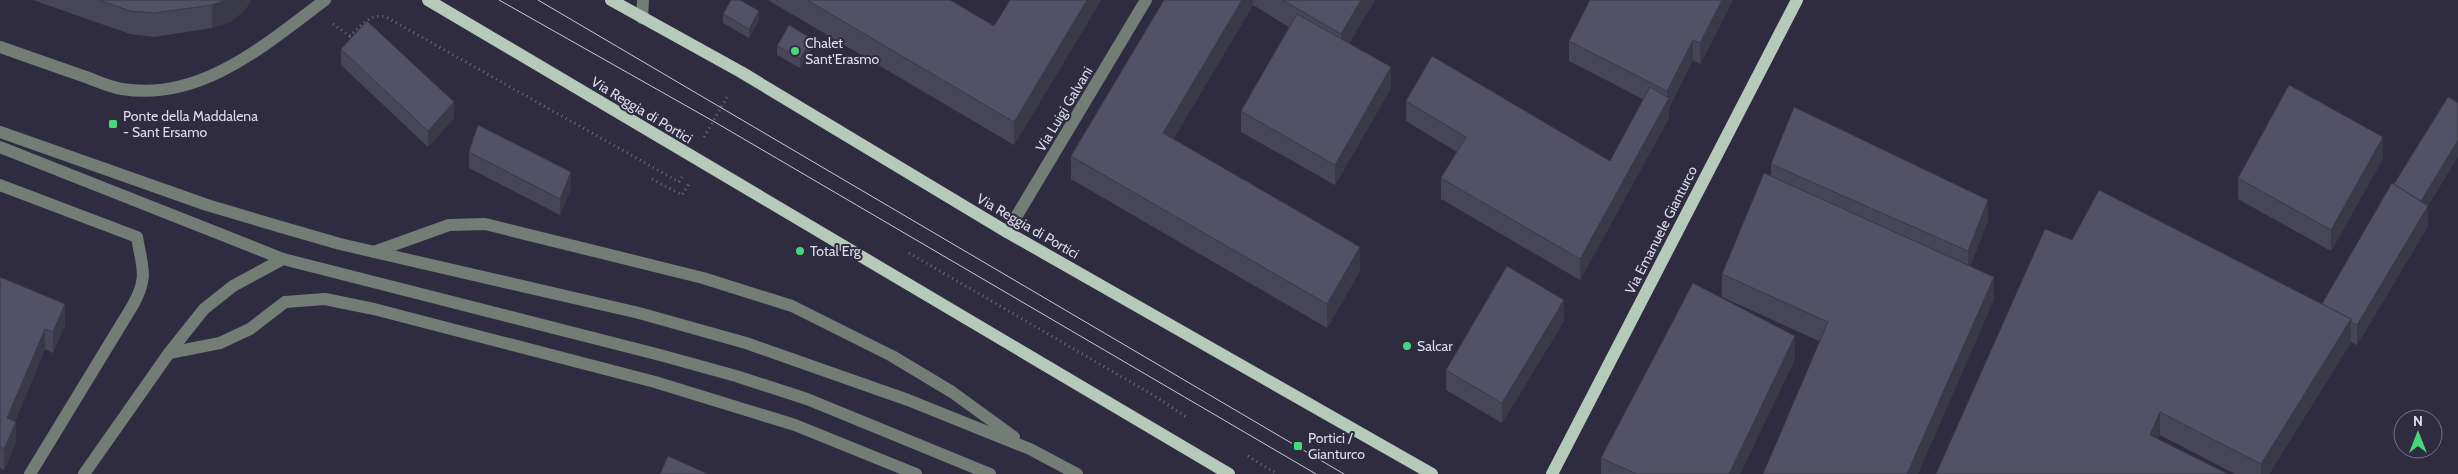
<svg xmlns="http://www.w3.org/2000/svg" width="2458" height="474" font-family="Cabin,sans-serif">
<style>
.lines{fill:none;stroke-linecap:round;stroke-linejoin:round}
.path{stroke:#6f6c7f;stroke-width:3;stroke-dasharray:1 4;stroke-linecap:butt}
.minor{stroke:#737d75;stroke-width:12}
.major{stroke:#b6caba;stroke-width:12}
.tram{stroke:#c6c5d4;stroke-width:1}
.wall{fill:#474659}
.shaded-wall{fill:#3a3948}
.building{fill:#535167;stroke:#3a3948}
.poi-dot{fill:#46d779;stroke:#2f2c41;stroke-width:2}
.labels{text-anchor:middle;stroke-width:4;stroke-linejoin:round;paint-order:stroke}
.poi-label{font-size:14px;fill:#deddeb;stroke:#2f2c41;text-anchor:start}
.street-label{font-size:14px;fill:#deddeb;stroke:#2f2c41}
</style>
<rect width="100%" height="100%" fill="#2f2c41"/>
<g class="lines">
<g class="path">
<path d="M333 24 350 36C361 26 370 13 386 17L679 182 682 177"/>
<polyline points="704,137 729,94"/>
<polyline points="652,179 682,195 690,182"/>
<polyline points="909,253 1158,398 1188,418"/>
<polyline points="1248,456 1277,474"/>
</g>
<g class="minor">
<polyline points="642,18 643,0"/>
<path d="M0 47C28 57 55 66 83 76 95 80 109 87 122 89 201 102 266 44 325 0"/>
<polyline points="0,132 207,205 281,227 340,244 639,313 746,343 908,400 1030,449 1077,474"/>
<polyline points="0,147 283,259 660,355 736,376 807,399 990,474"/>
<path d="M0 185 137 237C142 268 149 276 133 305L30 474"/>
<polyline points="1007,232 1146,0"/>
<polyline points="374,252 449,225 485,224 703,278 792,306 892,356 952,392 1014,437"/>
<polyline points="169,353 220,343 250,329 285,302 325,299 374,309 655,382 795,425 916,474"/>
<polyline points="84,474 169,353 204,309 233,286 283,259"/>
</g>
<g class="major">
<polyline points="428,0 1229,474"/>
<polyline points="611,0 741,72 1007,232 1432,474"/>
<polyline points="1552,474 1797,0"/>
</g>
<g class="tram">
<polyline points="499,0 713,121 1316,474"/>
<polyline points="538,0 1344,474"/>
</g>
</g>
<g class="wall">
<polygon points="33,0 251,0 245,10 230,22 212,28 154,37 130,34"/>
<polygon points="768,0 950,0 994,26 1101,0 1014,145"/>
<polygon points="1164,0 1375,0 1349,43 1391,88 1335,185 1241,132 1241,111 1289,27 1253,5 1173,139 1360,271 1327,328 1071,179 1071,156"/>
<polygon points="1733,0 1700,64 1693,60 1669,108 1669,118 1580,280 1441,199 1441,178 1457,152 1406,121 1406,101 1610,161 1643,99 1569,61 1569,41"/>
<polygon points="723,14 759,20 749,38 723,23"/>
<polygon points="777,46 812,48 800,68 777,55"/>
<polygon points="341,49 454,118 428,147 341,65"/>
<polygon points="2458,103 2458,156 2428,206 2428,226 2357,345 2351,342 2269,474 2235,474 2160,435 1936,474 2072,240 2322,304 2394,184"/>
<polygon points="469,152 571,188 560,215 469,168"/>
<polygon points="2383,158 2331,251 2238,199 2238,178"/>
<polygon points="1771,164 1988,221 1970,266 1994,300 1819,341 1722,297 1722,274 1771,176"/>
<polygon points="0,277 65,325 53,353 45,349 15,421 16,442 4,470 0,468"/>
<polygon points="1564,321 1502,423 1446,390 1446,370"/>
<polygon points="1795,359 1740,474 1601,474 1601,458"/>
</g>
<g class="shaded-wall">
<polygon points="226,0 251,0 245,10 230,22 212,28 212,5"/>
<polygon points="1087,0 1101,0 1014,145 1014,122"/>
<polygon points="1242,0 1253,0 1253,5 1163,157 1163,133"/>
<polygon points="1361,0 1375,0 1341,57 1341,34"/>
<polygon points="1722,0 1733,0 1700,64 1700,43"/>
<polygon points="759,11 759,20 749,38 749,29"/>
<polygon points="812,39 812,48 800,68 800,59"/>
<polygon points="1693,40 1693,60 1669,108 1669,118 1580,280 1580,259 1667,101 1667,91"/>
<polygon points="1391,67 1391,88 1335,185 1335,165"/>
<polygon points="454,102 454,118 428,147 428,131"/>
<polygon points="2383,137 2383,158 2331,251 2331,230"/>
<polygon points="2458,140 2458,156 2419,221 2419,205"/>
<polygon points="571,172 571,188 560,215 560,199"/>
<polygon points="1988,200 1988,221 1968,271 1968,251"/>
<polygon points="2428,206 2428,226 2357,345 2357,325"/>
<polygon points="1360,247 1360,271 1327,328 1327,304"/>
<polygon points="1994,277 1994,300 1918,474 1907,474"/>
<polygon points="1564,300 1564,321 1502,423 1502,403"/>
<polygon points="65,304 65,325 53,353 53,332"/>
<polygon points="2351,319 2351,342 2269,474 2261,474 2261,464"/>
<polygon points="45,329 45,349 7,439 7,418"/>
<polygon points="1795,336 1795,359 1740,474 1729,474"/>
<polygon points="2160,412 2160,435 2150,458 2150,435"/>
<polygon points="16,422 16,442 4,470 4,449"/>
</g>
<g class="building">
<polygon points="99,0 226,0 212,5 154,13 130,11"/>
<polygon points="731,0 740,0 759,11 749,29 723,14"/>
<polygon points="807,0 950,0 994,26 1010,0 1087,0 1014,122"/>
<polygon points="1164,0 1242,0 1163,133 1360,247 1327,304 1071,156"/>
<polygon points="1283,0 1361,0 1341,34"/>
<polygon points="1590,0 1722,0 1700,43 1693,40 1667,91 1569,41"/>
<polygon points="1297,14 1391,67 1335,165 1241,111"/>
<polygon points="367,21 454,102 428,131 341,49"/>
<polygon points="789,25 812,39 800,59 777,46"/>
<polygon points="1432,56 1610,161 1650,87 1669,98 1580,259 1441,178 1466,137 1406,101"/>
<polygon points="2289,85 2383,137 2331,230 2238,178"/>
<polygon points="2448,97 2458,103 2458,140 2421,201 2394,184"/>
<polygon points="1794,107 1988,200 1968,251 1771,164"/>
<polygon points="478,125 571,172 560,199 469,152"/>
<polygon points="1764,173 1994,277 1907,474 1763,474 1828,322 1722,274"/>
<polygon points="2392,183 2428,206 2357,325 2351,322 2351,319 2322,304"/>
<polygon points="2099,190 2351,319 2261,464 2160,412 2150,435 2228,474 1936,474 2045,229 2072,240"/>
<polygon points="1507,266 1564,300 1502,403 1446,370"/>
<polygon points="0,277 65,304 53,332 45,329 7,418 16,422 4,449 0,447"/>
<polygon points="1693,283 1795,336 1729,474 1637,474 1601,458"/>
<polygon points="668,456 708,474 660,474"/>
</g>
<g class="poi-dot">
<circle cx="795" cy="51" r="5"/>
<rect x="108" y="119" width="10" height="10" rx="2.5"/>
<circle cx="800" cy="251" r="5"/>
<circle cx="1407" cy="346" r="5"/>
<rect x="1293" y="441" width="10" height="10" rx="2.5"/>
</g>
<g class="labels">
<g class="poi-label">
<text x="805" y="48">Chalet<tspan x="805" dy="16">Sant'Erasmo</tspan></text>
<text x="123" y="121">Ponte della Maddalena<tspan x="123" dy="16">- Sant Ersamo</tspan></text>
<text x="810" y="256">Total Erg</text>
<text x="1417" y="351">Salcar</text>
<text x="1308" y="443">Portici /<tspan x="1308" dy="16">Gianturco</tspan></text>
</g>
<g class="street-label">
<text transform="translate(1064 109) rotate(-59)" y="5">Via Luigi Galvani</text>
<text transform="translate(642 110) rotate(31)" y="5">Via Reggia di Portici</text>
<text transform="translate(1028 226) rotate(30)" y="5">Via Reggia di Portici</text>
<text transform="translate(1661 230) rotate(-63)" y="5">Via Emanuele Gianturco</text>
</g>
</g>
<g transform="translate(2418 434)"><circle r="24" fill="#2f2c41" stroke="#757385"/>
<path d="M0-4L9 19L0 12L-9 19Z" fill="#46d779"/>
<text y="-8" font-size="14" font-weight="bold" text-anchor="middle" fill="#deddeb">N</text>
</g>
</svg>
